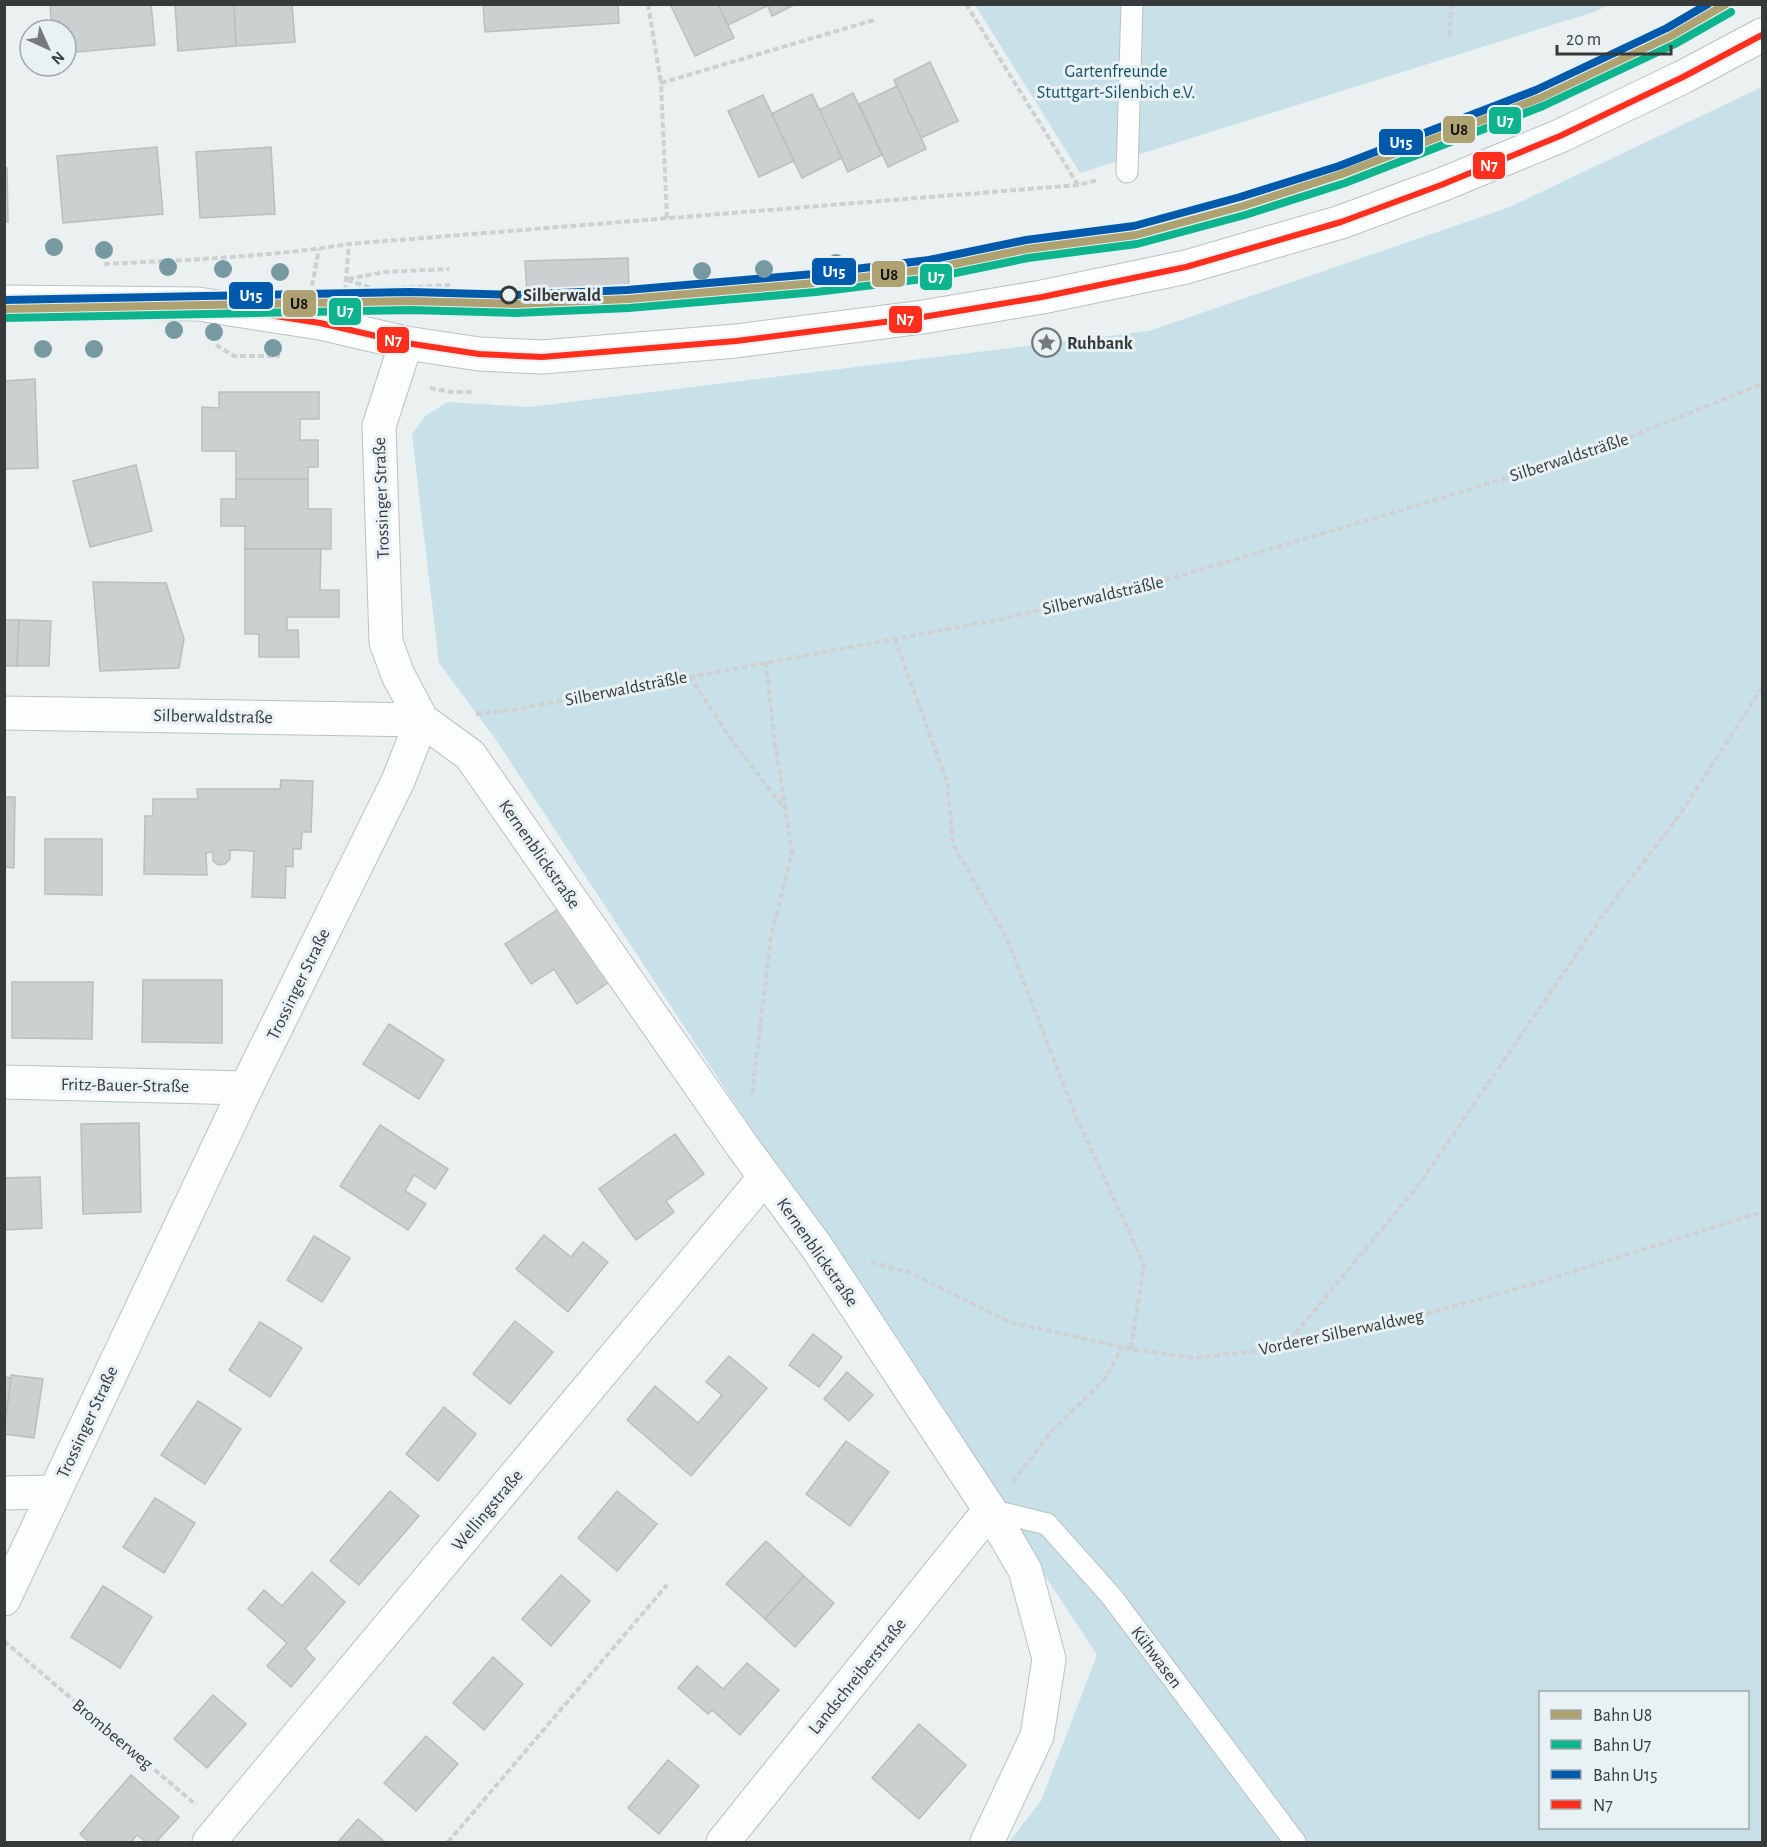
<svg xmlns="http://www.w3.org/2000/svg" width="1767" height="1847" font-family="'Alegreya Sans',sans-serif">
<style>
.green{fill:#c8e1e9;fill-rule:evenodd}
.building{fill:#ccd0d1;stroke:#bbbec0;stroke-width:1.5}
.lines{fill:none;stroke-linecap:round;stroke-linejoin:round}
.service-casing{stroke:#bdc1c2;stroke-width:23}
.minor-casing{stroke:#bdc1c2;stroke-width:35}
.secondary-casing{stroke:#bdc1c2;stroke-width:35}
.path{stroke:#cfd0d1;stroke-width:4;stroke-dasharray:6 3;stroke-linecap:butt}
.service{stroke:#fcfdfd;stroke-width:21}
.minor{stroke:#fcfdfd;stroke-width:33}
.secondary{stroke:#fcfdfd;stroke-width:33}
.bus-1-casing{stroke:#e8f1f4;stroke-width:10}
.bus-1{stroke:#ff2e1d;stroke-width:6}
.rail-1-casing{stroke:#e8f1f4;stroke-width:12}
.rail-2-casing{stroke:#e8f1f4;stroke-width:12}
.rail-3-casing{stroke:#e8f1f4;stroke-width:12}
.rail-1{stroke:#aea273;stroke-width:8}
.rail-2{stroke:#0eb48d;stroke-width:8}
.rail-3{stroke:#005aab;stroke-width:8}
.tree{fill:#7699a2}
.stop-dot{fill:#e8f1f4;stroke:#363a3b;stroke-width:3}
.labels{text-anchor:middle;stroke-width:6;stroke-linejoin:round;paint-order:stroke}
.park-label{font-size:18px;fill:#165262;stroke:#e8f1f4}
.stop-label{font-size:18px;font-weight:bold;fill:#363a3b;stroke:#e8f1f4;text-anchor:start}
.poi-label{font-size:18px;font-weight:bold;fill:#363a3b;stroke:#e8f1f4;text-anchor:start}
.street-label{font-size:18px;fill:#363a3b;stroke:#e8f1f4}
.line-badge{stroke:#e8f1f4;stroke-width:2}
.badge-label{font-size:16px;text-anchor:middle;font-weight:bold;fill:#fff}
.pale-badge-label{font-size:16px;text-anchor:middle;font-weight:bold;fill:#111}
</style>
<rect width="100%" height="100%" fill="#ebf0f1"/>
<g class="green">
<polygon points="975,5 1608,5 1597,11 1080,173"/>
<path d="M1762 87V1842H1009L1041 1801 1097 1655 494 737 439 663 412 435 425 416 448 402 529 407 1149 331 1510 207ZM1540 1692H1748V1828H1540Z"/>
</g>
<g class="building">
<polygon points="50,4 151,4 155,45 66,53 66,30 52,30"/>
<polygon points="175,4 234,4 236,46 178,51"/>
<polygon points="234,4 292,4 295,42 236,46"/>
<polygon points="483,4 618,4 619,23 485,32"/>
<polygon points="670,4 718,4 734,38 695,56"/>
<polygon points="718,4 767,4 767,6 728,25"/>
<polygon points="767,4 796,4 772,16"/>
<polygon points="930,62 958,121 921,138 894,80"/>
<polygon points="897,86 926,149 888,167 859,104"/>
<polygon points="853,93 882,155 848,172 819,110"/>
<polygon points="812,94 842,158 802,178 771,114"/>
<polygon points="763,95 794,161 759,177 728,111"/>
<polygon points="157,147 163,214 63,223 57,156"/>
<polygon points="271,147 275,214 200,218 196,152"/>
<polygon points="4,168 7,168 8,222 4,222"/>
<polygon points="628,258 629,290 527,294 525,261"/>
<polygon points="35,379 38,468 4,469 4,381"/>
<polygon points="219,392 319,392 319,419 300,419 300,440 318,440 318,467 308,467 308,479 236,479 236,451 202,451 202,407 219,408"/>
<polygon points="136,465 152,531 90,547 73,481"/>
<polygon points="236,479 308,479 308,509 331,509 331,549 245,549 245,526 221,526 221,499 236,499"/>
<polygon points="245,549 321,549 320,590 339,590 339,617 287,617 287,630 298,630 299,657 259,657 259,634 245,634"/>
<polygon points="93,582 166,583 184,639 179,668 100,671"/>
<polygon points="4,620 19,620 17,666 4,666"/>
<polygon points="19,620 51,621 49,666 17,666"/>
<polygon points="281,780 313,781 311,832 302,832 301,849 293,849 293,867 286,866 285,898 252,897 254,851 230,850 230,859 225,864 218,865 213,861 213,852 206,853 207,875 144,874 145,816 153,816 153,799 198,799 197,789 280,789"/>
<polygon points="4,797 15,797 14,868 4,867"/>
<polygon points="45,839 102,839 102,895 45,894"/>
<polygon points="560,908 609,982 577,1004 554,969 531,984 505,944"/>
<polygon points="143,980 222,980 222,1043 142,1042"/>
<polygon points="12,982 93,982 92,1039 12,1038"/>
<polygon points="389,1024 444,1060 419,1099 363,1064"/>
<polygon points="139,1123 141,1212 83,1214 81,1124"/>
<polygon points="380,1125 448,1169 435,1189 414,1175 405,1191 426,1204 408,1230 340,1186"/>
<polygon points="675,1134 704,1174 666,1201 674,1212 636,1240 599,1189"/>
<polygon points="40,1177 42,1228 4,1230 4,1178"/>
<polygon points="544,1235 571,1257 583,1242 608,1262 568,1312 516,1269"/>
<polygon points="314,1236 350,1258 322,1302 287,1280"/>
<polygon points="515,1321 553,1352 510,1404 473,1374"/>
<polygon points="260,1322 302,1348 270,1397 229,1370"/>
<polygon points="813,1334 842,1357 819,1387 789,1365"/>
<polygon points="729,1356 767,1388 691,1476 627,1420 655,1386 698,1423 722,1395 706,1382"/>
<polygon points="847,1372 873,1395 849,1421 824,1399"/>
<polygon points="11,1375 43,1379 34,1438 4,1434"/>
<polygon points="4,1377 11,1378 4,1430"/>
<polygon points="198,1401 241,1429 205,1484 161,1455"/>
<polygon points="444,1407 476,1434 438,1481 406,1454"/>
<polygon points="846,1441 889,1472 850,1526 806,1494"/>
<polygon points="390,1491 419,1516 359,1585 330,1561"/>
<polygon points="617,1491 657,1524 617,1571 578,1538"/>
<polygon points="155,1498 195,1523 164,1573 123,1547"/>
<polygon points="766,1541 804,1576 765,1619 726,1584"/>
<polygon points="312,1572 345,1602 305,1649 315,1659 291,1687 267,1666 287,1643 248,1609 264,1590 282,1606"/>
<polygon points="561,1575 590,1601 551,1646 522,1619"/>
<polygon points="804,1576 834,1603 795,1647 765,1619"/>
<polygon points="103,1586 152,1617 120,1668 71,1637"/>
<polygon points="493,1657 523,1684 484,1730 453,1703"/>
<polygon points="747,1663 779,1690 740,1735 712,1710 708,1714 678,1688 697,1666 723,1689"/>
<polygon points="213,1695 246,1724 207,1768 174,1739"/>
<polygon points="919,1724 966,1765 919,1819 872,1778"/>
<polygon points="426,1736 458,1764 416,1811 384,1783"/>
<polygon points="668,1760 699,1786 659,1834 628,1808"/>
<polygon points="131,1775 179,1817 156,1842 146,1842 137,1835 131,1842 89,1842 80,1834"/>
<polygon points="358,1819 385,1842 338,1842"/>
</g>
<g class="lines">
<defs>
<g id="service">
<polyline points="1127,172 1132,4"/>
<polyline points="990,1510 1047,1524 1112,1597 1295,1842"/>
</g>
<g id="minor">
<polyline points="406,343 379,426 386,642 398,675 422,720 470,755 743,1147 816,1246 990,1510 1025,1570 1049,1659 1037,1736 987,1842"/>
<polyline points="4,713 422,720"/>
<polyline points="4,1082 246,1088"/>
<polyline points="4,1493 53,1492"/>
<polyline points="4,1599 246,1088 398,781 422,720"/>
<polyline points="209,1842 765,1177"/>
<polyline points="723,1842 990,1510"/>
</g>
<polyline id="secondary" points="4,302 198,304 320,323 406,343 479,354 542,357 736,341 923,317 1042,297 1186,267 1341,222 1441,185 1560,136 1683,77 1762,35"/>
</defs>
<use href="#service" class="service-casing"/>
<use href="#minor" class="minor-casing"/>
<use href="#secondary" class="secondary-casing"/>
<g class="path">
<polyline points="648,4 661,83"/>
<polyline points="966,4 1078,185"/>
<polyline points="1450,36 1451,4"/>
<polyline points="667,218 661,83 874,20"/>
<path d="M104 264C186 260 269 257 349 244L1078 185 1098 180"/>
<polyline points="348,279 384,272 449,269"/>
<polyline points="347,280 375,289 450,285"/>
<polyline points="312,286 319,249"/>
<polyline points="345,291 349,244"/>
<polyline points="216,345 234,356 280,356"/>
<polyline points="430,388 451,392 473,392"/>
<polyline points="895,639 947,782 953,844 1007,939 1077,1119 1144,1264 1131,1349"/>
<polyline points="689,676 733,742 783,807"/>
<polyline points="476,714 512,710 997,620 1176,577 1439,499 1615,443 1762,384"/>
<polyline points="752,1094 771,937 792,852 774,736 766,663"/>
<polyline points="871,1262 908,1272 1009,1322 1131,1349 1194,1358 1283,1348 1379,1327 1530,1285 1762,1212"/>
<polyline points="1284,1347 1418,1186 1606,911 1678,817 1762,688"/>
<polyline points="1013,1482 1050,1433 1105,1379 1122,1347"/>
<polyline points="4,1641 196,1805"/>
<polyline points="448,1842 667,1585"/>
</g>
<use href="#service" class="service"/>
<use href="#minor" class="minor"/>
<use href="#secondary" class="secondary"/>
<defs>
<polyline id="bus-1" points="4,302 198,304 320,323 406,343 479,354 542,357 736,341 923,317 1042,297 1186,267 1341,222 1441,185 1560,136 1683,77 1762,35"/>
</defs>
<use href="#bus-1" class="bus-1-casing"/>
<use href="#bus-1" class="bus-1"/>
<defs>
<polyline id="rail-1" points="4,309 410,301 515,304 628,299 815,283 930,269 1027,249 1136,235 1243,206 1342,174 1540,98 1671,36 1726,4"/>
<polyline id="rail-2" points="4,318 410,310 515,313 629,308 816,292 931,278 1028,258 1137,244 1245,215 1345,183 1543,106 1675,44 1731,12"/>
<polyline id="rail-3" points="4,300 410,292 515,295 627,290 814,274 929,260 1026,240 1134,226 1240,197 1339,166 1536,90 1667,28 1708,4"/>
</defs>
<use href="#rail-1" class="rail-1-casing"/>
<use href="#rail-2" class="rail-2-casing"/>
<use href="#rail-3" class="rail-3-casing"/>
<use href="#rail-1" class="rail-1"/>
<use href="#rail-2" class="rail-2"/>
<use href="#rail-3" class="rail-3"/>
</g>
<g class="tree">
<circle cx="54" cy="247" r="9"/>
<circle cx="104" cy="250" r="9"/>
<circle cx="836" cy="263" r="9"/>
<circle cx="168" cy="267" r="9"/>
<circle cx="223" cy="269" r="9"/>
<circle cx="764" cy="269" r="9"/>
<circle cx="702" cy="271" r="9"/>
<circle cx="280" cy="272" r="9"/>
<circle cx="174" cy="330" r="9"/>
<circle cx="214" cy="332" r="9"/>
<circle cx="273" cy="348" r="9"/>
<circle cx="43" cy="349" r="9"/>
<circle cx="94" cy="349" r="9"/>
</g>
<defs>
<symbol id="sight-ring" viewBox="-11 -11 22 22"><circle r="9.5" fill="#e8f1f4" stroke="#757a7b" stroke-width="1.5"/><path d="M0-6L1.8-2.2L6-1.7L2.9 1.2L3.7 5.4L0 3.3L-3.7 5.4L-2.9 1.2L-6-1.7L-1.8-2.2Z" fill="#757a7b"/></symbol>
</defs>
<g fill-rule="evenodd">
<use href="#sight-ring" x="1030" y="326" width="33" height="33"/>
</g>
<circle class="stop-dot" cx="509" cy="295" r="8"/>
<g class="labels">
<g class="park-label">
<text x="1116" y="77">Gartenfreunde<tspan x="1116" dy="21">Stuttgart-Silenbich e.V.</tspan></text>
</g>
<g class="stop-label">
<text x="523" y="301">Silberwald</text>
</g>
<g class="poi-label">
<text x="1067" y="349">Ruhbank</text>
</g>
<g class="street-label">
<text transform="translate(1569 457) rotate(-18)" y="6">Silberwaldsträßle</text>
<text transform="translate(381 498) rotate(-92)" y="6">Trossinger Straße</text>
<text transform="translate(1103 595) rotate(-13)" y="6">Silberwaldsträßle</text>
<text transform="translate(626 688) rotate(-11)" y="6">Silberwaldsträßle</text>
<text transform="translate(213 716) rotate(1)" y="6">Silberwaldstraße</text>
<text transform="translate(540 854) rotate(55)" y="6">Kernenblickstraße</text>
<text transform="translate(298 984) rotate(-64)" y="6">Trossinger Straße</text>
<text transform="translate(125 1085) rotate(1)" y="6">Fritz-Bauer-Straße</text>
<text transform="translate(818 1252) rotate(55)" y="6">Kernenblickstraße</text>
<text transform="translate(1341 1332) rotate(-12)" y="6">Vorderer Silberwaldweg</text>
<text transform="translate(87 1422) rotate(-65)" y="6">Trossinger Straße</text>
<text transform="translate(487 1510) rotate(-50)" y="6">Wellingstraße</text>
<text transform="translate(1157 1657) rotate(53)" y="6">Kühwasen</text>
<text transform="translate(857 1676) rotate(-51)" y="6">Landschreiberstraße</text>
<text transform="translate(113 1734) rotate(40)" y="6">Brombeerweg</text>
</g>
</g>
<g class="line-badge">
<rect x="1488" y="106" width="34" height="29" rx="6" fill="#0eb48d"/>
<rect x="1442" y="115" width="34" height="29" rx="6" fill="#aea273"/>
<rect x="1378" y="128" width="46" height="28" rx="6" fill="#005aab"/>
<rect x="1472" y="151" width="34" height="29" rx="6" fill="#ff2e1d"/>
<rect x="811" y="257" width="46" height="29" rx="6" fill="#005aab"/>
<rect x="871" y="260" width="35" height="28" rx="6" fill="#aea273"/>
<rect x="919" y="263" width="34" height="28" rx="6" fill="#0eb48d"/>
<rect x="228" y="281" width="46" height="29" rx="6" fill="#005aab"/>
<rect x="282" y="289" width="35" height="29" rx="6" fill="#aea273"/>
<rect x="328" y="297" width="34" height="29" rx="6" fill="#0eb48d"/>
<rect x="888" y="305" width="35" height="29" rx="6" fill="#ff2e1d"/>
<rect x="376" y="326" width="34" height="28" rx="6" fill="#ff2e1d"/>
</g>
<g class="badge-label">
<text x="1505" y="127">U7</text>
<text x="1401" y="148">U15</text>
<text x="1489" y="171">N7</text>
<text x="834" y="277">U15</text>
<text x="936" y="283">U7</text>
<text x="251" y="301">U15</text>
<text x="345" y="317">U7</text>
<text x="905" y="325">N7</text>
<text x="393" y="346">N7</text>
</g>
<g class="pale-badge-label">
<text x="1459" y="135">U8</text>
<text x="889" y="280">U8</text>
<text x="299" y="309">U8</text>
</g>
<rect width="1767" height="1847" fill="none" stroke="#363a3b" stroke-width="12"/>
<rect x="1539" y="1691" width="210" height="138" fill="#e8f1f4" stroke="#a1a8aa" stroke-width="1.5"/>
<rect x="1551" y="1710" width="30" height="9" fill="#aea273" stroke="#a1a8aa" stroke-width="1.5"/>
<text x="1593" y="1721" font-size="18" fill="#363a3b">Bahn U8</text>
<rect x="1551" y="1740" width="30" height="9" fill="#0eb48d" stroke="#a1a8aa" stroke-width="1.5"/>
<text x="1593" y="1751" font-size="18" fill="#363a3b">Bahn U7</text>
<rect x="1551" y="1770" width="30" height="9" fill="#005aab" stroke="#a1a8aa" stroke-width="1.5"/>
<text x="1593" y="1781" font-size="18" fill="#363a3b">Bahn U15</text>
<rect x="1551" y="1800" width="30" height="9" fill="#ff2e1d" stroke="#a1a8aa" stroke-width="1.5"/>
<text x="1593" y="1811" font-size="18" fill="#363a3b">N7</text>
<g transform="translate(48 48) rotate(135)"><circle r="28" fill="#e8f1f4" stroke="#a1a8aa" stroke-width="1.5"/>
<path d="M0-4.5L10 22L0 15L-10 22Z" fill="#757a7b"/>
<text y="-9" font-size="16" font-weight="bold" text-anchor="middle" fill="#363a3b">N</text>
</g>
<path d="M1557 45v9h114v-9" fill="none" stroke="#363a3b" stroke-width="3"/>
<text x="1566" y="45" font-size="18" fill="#363a3b" stroke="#e8f1f4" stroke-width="4.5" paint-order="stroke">20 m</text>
</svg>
